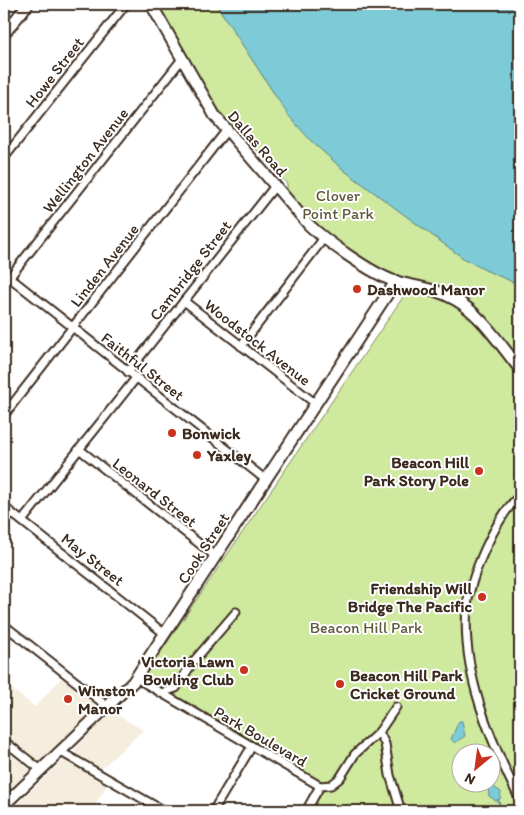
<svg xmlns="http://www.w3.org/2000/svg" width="524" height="815" font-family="Itim,sans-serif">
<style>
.built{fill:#f5eedf}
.green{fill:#cfe99f;stroke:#858a5e;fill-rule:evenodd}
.water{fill:#7bcbd7;stroke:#618b8d}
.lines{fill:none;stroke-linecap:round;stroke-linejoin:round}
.stream{stroke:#618b8d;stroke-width:2}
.street-casing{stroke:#3b2a1e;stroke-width:11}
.secondary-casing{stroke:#3b2a1e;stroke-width:14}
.street{stroke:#fff;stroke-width:7}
.secondary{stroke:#fff;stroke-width:10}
.poi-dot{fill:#c8321e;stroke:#fff;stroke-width:2}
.labels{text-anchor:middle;stroke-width:4;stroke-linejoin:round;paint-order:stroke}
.street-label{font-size:16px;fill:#3b2a1e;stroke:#fff}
.park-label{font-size:16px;fill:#605a3e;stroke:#fff}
.poi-label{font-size:16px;font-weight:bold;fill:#3b2a1e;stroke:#fff;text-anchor:start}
</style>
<rect width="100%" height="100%" fill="#fff"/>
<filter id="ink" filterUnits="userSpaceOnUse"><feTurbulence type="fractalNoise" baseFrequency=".02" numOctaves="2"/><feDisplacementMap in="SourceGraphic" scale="10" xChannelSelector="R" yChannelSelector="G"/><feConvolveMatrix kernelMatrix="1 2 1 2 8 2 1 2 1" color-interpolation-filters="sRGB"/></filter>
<g filter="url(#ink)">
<g class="built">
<polygon points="63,676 95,702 96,709 42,761 38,763 4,737 4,689 7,685 35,707"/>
<polygon points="112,712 143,730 100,770 77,757 75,748"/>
<polygon points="4,748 30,770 4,795"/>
<polygon points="64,759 107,785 91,811 16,810 16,805"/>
</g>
<path class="green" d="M157 4H216L277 98 312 142 345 171 463 258 485 270 520 285V811H311L324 789 320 781 143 678 414 281C364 270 320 230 287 193V184L236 126 225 122ZM462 752H492V782H462Z"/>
<g class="water">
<polygon points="216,4 520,4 520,285 485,270 463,258 345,171 312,142 288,115"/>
<polygon points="459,721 462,721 465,736 455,743 451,739"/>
<polygon points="491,785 501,792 500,799 496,801 489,796 488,787"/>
</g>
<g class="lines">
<polyline class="stream" points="498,800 500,806 498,811"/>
<defs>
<g id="street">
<polyline points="4,158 126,4"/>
<polyline points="4,273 266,480"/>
<polyline points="9,278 182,59"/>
<polyline points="184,301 316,404"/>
<polyline points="241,346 324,238"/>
<polyline points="128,372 275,186"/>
<polyline points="4,415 226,131"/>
<polyline points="79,449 215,556"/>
<path d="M520 495C504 510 494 529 485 549 477 567 469 587 467 607 461 673 491 742 520 800"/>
<polyline points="4,507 165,634"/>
<polyline points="22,521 136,378"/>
<polyline points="4,625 108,707"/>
<polyline points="136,678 320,786"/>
<polyline points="161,693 176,688 193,662 236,612"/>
<polyline points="379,732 385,744 390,775 401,811"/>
<polyline points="4,741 41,770"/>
<polyline points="61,752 164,811"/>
<polyline points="320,786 331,785 340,778 355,754 379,732 396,707"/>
<polyline points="4,805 12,811"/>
<polyline points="213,811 252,746"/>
<polyline points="306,811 320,786"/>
</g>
<g id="secondary">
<path d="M151 4 215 116 309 225C327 242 371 273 394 281 415 287 436 288 456 300 482 315 501 346 520 369"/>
<polyline points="4,34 28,4"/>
<polyline points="4,805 133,682 396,281"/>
</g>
</defs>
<use href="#street" class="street-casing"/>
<use href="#secondary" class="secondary-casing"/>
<use href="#street" class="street"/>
<use href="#secondary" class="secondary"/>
</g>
</g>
<g class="poi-dot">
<circle cx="357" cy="289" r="5"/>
<circle cx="172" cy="433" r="5"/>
<circle cx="197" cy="455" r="5"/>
<circle cx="479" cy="471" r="5"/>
<circle cx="482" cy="597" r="5"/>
<circle cx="244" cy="670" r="5"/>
<circle cx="340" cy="684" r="5"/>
<circle cx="68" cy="699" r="5"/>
</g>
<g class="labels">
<g class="street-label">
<text transform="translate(54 72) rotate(-52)" y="6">Howe Street</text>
<text transform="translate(258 143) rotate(49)" y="6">Dallas Road</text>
<text transform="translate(85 160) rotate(-52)" y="6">Wellington Avenue</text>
<text transform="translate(104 265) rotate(-52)" y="6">Linden Avenue</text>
<text transform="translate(190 270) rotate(-52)" y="6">Cambridge Street</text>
<text transform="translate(258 342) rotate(38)" y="6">Woodstock Avenue</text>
<text transform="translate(143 366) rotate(38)" y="6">Faithful Street</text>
<text transform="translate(155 492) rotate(38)" y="6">Leonard Street</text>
<text transform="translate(203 548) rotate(-57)" y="6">Cook Street</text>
<text transform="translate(93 559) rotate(38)" y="6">May Street</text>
<text transform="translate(261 736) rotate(30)" y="6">Park Boulevard</text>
</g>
<g class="park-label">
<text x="338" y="201">Clover<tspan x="338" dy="18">Point Park</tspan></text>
<text x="366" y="633">Beacon Hill Park</text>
</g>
<g class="poi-label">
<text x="367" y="295">Dashwood Manor</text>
<text x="182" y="439">Bonwick</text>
<text x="207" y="461">Yaxley</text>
<text x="469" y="468" text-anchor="end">Beacon Hill<tspan x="469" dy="18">Park Story Pole</tspan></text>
<text x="472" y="594" text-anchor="end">Friendship Will<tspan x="472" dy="18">Bridge The Pacific</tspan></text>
<text x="234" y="667" text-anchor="end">Victoria Lawn<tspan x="234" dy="18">Bowling Club</tspan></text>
<text x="350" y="681">Beacon Hill Park<tspan x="350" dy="18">Cricket Ground</tspan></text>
<text x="78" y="696">Winston<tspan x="78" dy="18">Manor</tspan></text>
</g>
</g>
<rect width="524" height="815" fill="none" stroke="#fff" stroke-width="20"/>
<rect x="10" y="10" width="504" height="795" fill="none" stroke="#3b2a1e" stroke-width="2" filter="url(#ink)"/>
<g transform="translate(476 768) rotate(209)"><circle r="24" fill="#ffffff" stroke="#b1aaa5"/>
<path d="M0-4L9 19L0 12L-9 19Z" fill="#c8321e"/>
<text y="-8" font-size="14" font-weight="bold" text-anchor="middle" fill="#3b2a1e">N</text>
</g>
</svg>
